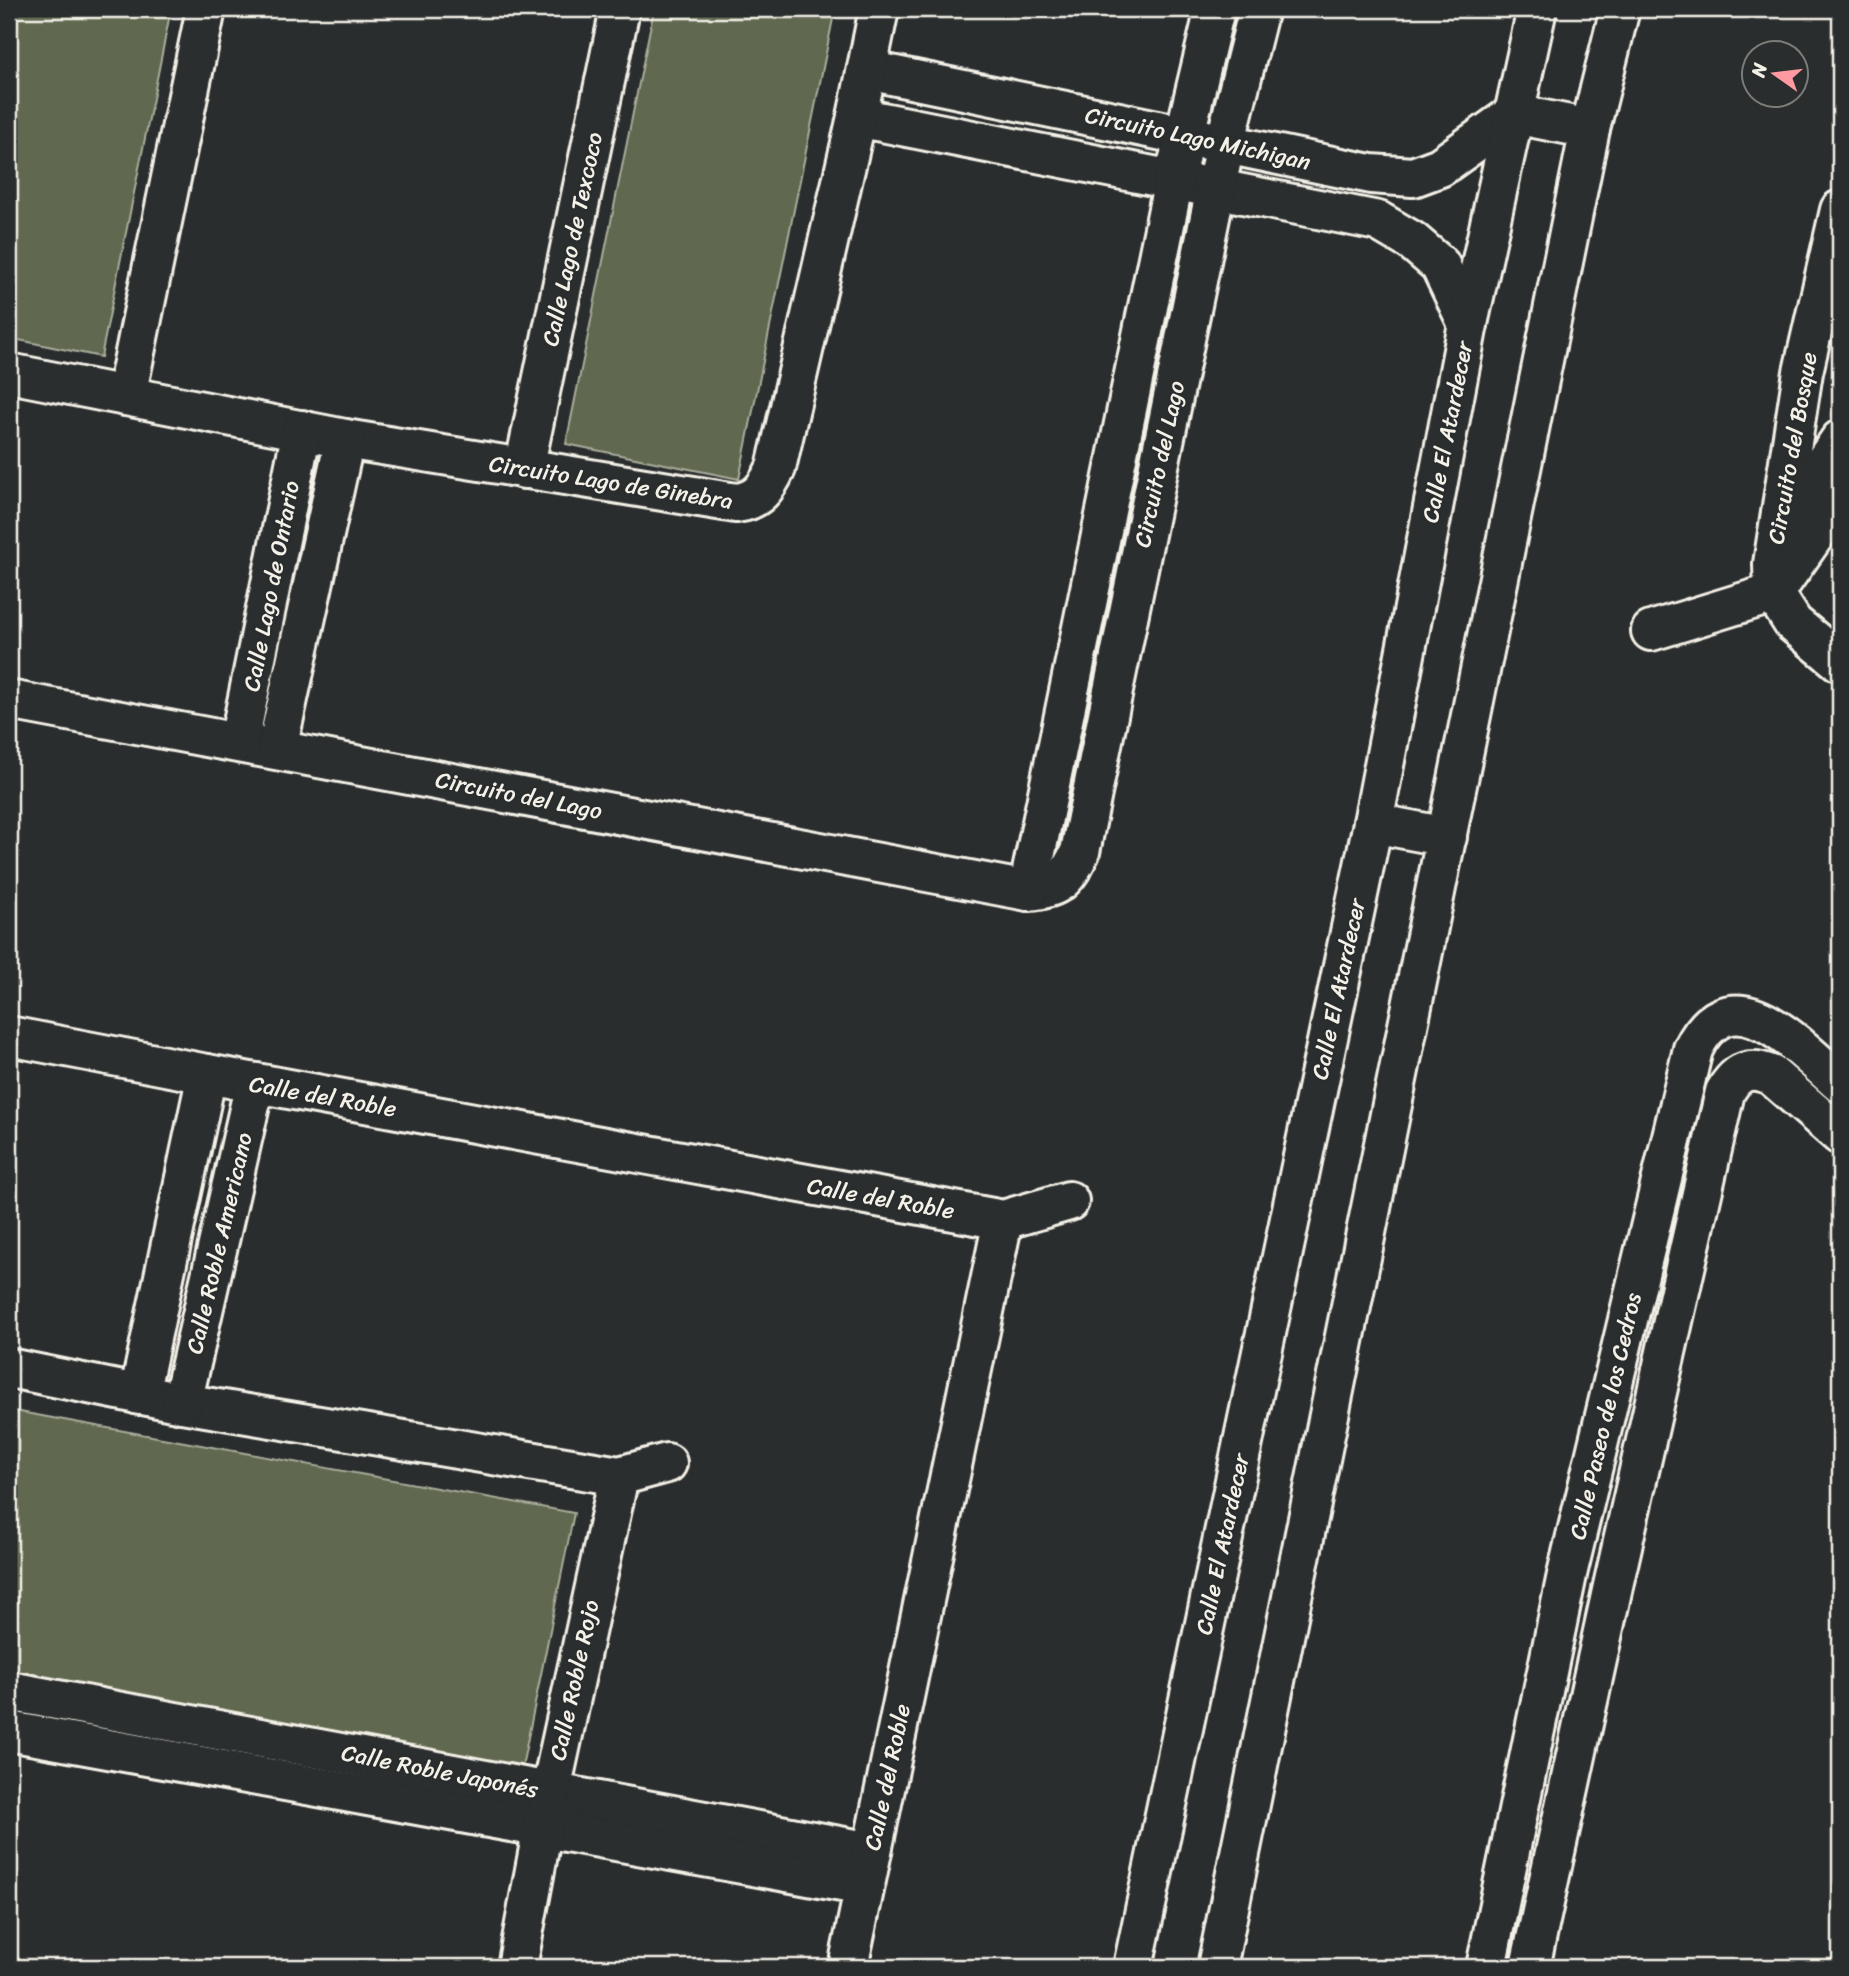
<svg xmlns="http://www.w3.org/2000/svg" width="1849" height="1976" font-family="Sriracha,sans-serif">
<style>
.green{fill:#616950;stroke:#aaad9c;stroke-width:2}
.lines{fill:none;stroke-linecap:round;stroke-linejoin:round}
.minor-casing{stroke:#f4f1e8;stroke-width:44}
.minor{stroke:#2a2d2e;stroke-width:38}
.labels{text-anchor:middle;stroke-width:5;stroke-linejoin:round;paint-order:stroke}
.street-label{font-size:23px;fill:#f4f1e8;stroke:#2a2d2e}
</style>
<rect width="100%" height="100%" fill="#2a2d2e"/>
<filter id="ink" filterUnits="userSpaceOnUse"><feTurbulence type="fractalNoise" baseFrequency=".0143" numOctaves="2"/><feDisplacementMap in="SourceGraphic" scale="14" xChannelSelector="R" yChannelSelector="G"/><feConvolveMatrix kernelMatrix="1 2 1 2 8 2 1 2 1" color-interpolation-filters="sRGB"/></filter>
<g filter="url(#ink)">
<g class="green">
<polygon points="9,9 171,9 101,357 9,338"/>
<polygon points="654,9 835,9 739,479 566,444"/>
<polygon points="9,1410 574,1513 522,1767 9,1677"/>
</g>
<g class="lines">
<defs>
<g id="minor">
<polyline points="867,70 1371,174 1413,177 1440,167 1514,114 1590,129"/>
<polyline points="857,117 1378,221 1412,241 1440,265 1468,324"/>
<polyline points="1840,210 1803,372 1773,564 1774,593 1793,623 1840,662"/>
<path d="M9 373 345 439 736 503C758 501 767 487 776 468L857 117 879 9"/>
<polyline points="126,396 206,9"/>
<polyline points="524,469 620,9"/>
<polyline points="1784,521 1840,440"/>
<polyline points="1651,631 1774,593 1840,499"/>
<path d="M9 700 1028 891C1059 889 1067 879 1080 852L1225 144 1259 9"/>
<polyline points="239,742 302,430"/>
<polyline points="277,749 345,439"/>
<polyline points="1373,823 1447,837"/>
<polyline points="1028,891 1174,180 1215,9"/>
<polyline points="9,1036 207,1074 1003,1220 1069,1201"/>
<polyline points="9,1368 182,1403 619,1476 667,1463"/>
<polyline points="139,1395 207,1074"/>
<polyline points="182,1403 255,1083"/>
<polyline points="9,1691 871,1852"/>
<polyline points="9,1731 864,1886"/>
<polyline points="517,1967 543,1827 619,1476"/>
<polyline points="848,1967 1003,1220"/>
<polyline points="1133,1967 1373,823 1468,324 1537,9"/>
<polyline points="1217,1967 1590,129 1620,9"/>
<path d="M1486 1967 1568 1570 1693 1049C1732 969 1800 1049 1840 1083"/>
<path d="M1530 1967 1613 1586 1725 1092C1737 1071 1749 1066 1771 1075L1840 1135"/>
</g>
</defs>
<use href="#minor" class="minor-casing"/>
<use href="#minor" class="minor"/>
</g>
</g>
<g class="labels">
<g class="street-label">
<text transform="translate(1198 138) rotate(12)" y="8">Circuito Lago Michigan</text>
<text transform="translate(572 239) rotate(-78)" y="8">Calle Lago de Texcoco</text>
<text transform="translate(1447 432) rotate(-79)" y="8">Calle El Atardecer</text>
<text transform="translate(1792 448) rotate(-80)" y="8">Circuito del Bosque</text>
<text transform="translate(1159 464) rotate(-78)" y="8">Circuito del Lago</text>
<text transform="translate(611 482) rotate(9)" y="8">Circuito Lago de Ginebra</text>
<text transform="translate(271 586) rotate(-79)" y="8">Calle Lago de Ontario</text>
<text transform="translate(519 795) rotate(11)" y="8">Circuito del Lago</text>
<text transform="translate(1338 989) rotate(-78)" y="8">Calle El Atardecer</text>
<text transform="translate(323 1096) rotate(10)" y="8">Calle del Roble</text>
<text transform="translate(881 1198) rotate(10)" y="8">Calle del Roble</text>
<text transform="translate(219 1243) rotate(-77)" y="8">Calle Roble Americano</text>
<text transform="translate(1605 1416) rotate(-77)" y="8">Calle Paseo de los Cedros</text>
<text transform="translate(1222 1544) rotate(-78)" y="8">Calle El Atardecer</text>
<text transform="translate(574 1680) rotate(-78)" y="8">Calle Roble Rojo</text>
<text transform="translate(440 1771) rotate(11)" y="8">Calle Roble Japonés</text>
<text transform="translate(887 1777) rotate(-78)" y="8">Calle del Roble</text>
</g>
</g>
<rect width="1849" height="1976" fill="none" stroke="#2a2d2e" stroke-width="35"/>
<rect x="18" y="18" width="1814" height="1941" fill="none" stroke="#f4f1e8" stroke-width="2.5" filter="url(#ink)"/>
<g transform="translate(1775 74) rotate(284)"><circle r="33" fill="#2a2d2e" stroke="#7b7b78" stroke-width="2"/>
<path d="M0-5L12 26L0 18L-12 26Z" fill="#ff9aa2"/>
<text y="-10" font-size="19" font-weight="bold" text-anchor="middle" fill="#f4f1e8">N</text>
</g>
</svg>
